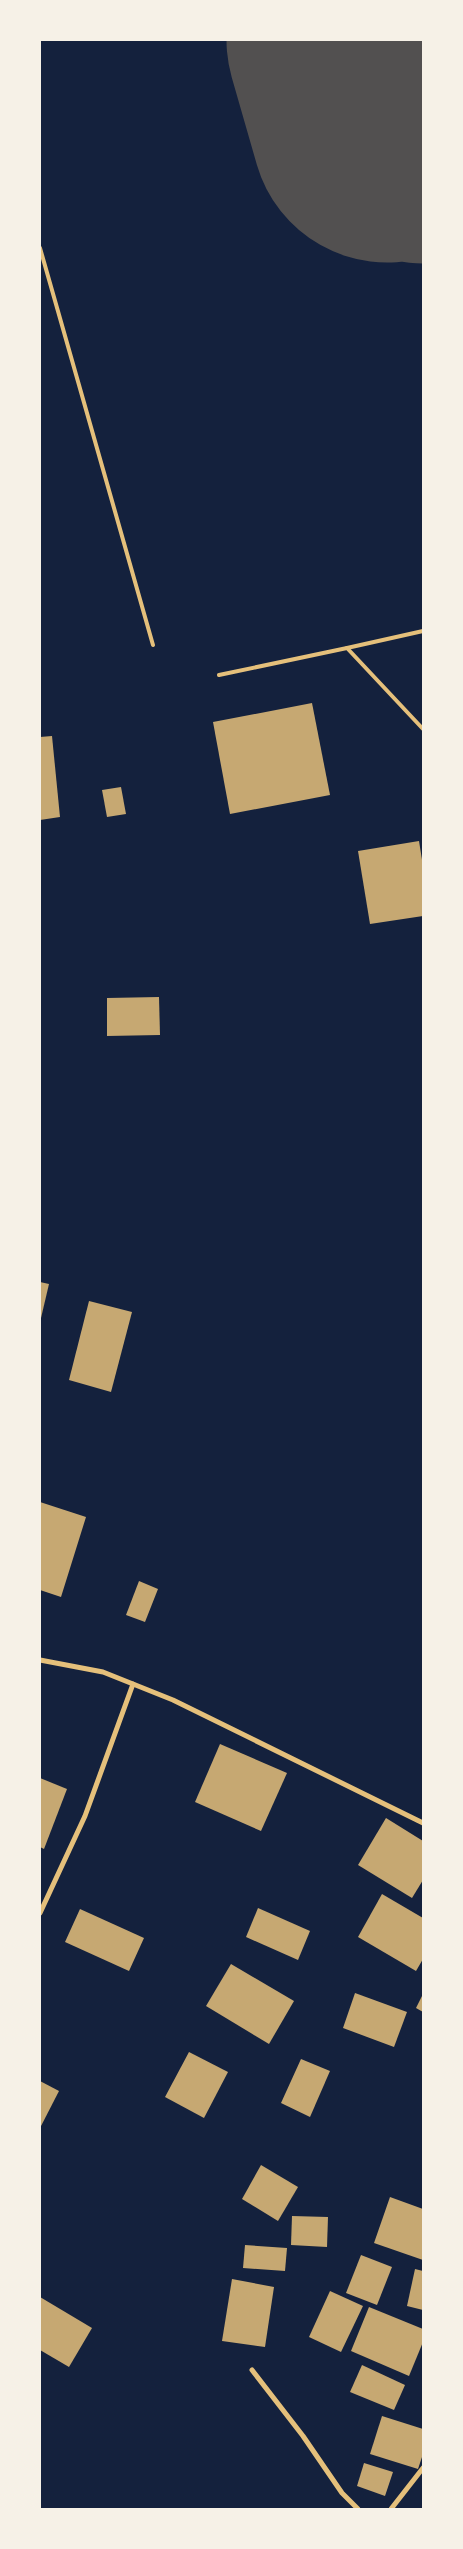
<svg xmlns="http://www.w3.org/2000/svg" width="463" height="2549" font-family="Signika,sans-serif">
<style>
.lines{fill:none;stroke-linecap:round;stroke-linejoin:round}
.runway{stroke:#525050;stroke-width:271}
.building{fill:#c6a872}
.service{stroke:#e5c07b;stroke-width:4}
.minor{stroke:#e5c07b;stroke-width:5}
</style>
<rect width="100%" height="100%" fill="#14213d"/>
<g class="lines">
<polyline class="runway" points="362,40 387,127 420,118 423,128"/>
</g>
<g class="building">
<polygon points="312,703 330,795 230,814 213,722"/>
<polygon points="52,736 60,817 40,820 40,737"/>
<polygon points="121,787 126,814 107,817 102,790"/>
<polygon points="419,841 423,866 423,916 370,924 358,851"/>
<polygon points="159,997 160,1035 107,1036 107,998"/>
<polygon points="40,1282 49,1284 41,1318 40,1318"/>
<polygon points="89,1301 132,1312 111,1392 69,1380"/>
<polygon points="40,1502 86,1517 61,1597 40,1590"/>
<polygon points="139,1581 158,1589 145,1622 126,1615"/>
<polygon points="220,1744 287,1773 261,1831 195,1802"/>
<polygon points="40,1778 67,1789 44,1849 40,1847"/>
<polygon points="386,1818 423,1841 423,1880 412,1898 358,1865"/>
<polygon points="382,1894 423,1918 423,1959 416,1971 358,1937"/>
<polygon points="258,1908 310,1931 298,1960 246,1937"/>
<polygon points="80,1909 144,1938 129,1971 65,1942"/>
<polygon points="231,1964 294,2001 269,2044 206,2006"/>
<polygon points="355,1993 407,2012 394,2047 343,2028"/>
<polygon points="423,1994 423,2012 416,2008"/>
<polygon points="189,2052 228,2072 204,2118 165,2097"/>
<polygon points="301,2059 330,2071 310,2117 281,2103"/>
<polygon points="40,2081 59,2091 40,2128"/>
<polygon points="261,2165 298,2187 278,2221 242,2199"/>
<polygon points="390,2197 423,2209 423,2260 374,2243"/>
<polygon points="292,2216 328,2217 327,2247 291,2245"/>
<polygon points="245,2245 287,2248 285,2271 243,2268"/>
<polygon points="361,2255 392,2267 377,2305 346,2293"/>
<polygon points="415,2269 423,2271 423,2310 407,2306"/>
<polygon points="232,2279 274,2287 265,2347 222,2341"/>
<polygon points="330,2291 363,2306 341,2352 309,2337"/>
<polygon points="40,2297 92,2328 69,2367 40,2350"/>
<polygon points="369,2307 423,2329 423,2342 409,2376 351,2351"/>
<polygon points="362,2365 405,2385 394,2410 350,2392"/>
<polygon points="382,2416 423,2429 423,2454 418,2469 370,2454"/>
<polygon points="364,2463 393,2472 385,2496 357,2486"/>
</g>
<g class="lines">
<g class="service">
<polyline points="40,248 153,645"/>
<polyline points="347,648 423,631"/>
<polyline points="219,675 347,648 423,729"/>
</g>
<g class="minor">
<polyline points="40,1660 103,1672 173,1700 423,1823"/>
<polyline points="40,1913 85,1816 133,1684"/>
<polyline points="252,2370 303,2436 342,2493 358,2509"/>
<polyline points="391,2509 423,2468"/>
</g>
</g>
<rect width="463" height="2549" fill="none" stroke="#f6f1e7" stroke-width="82"/>
</svg>
